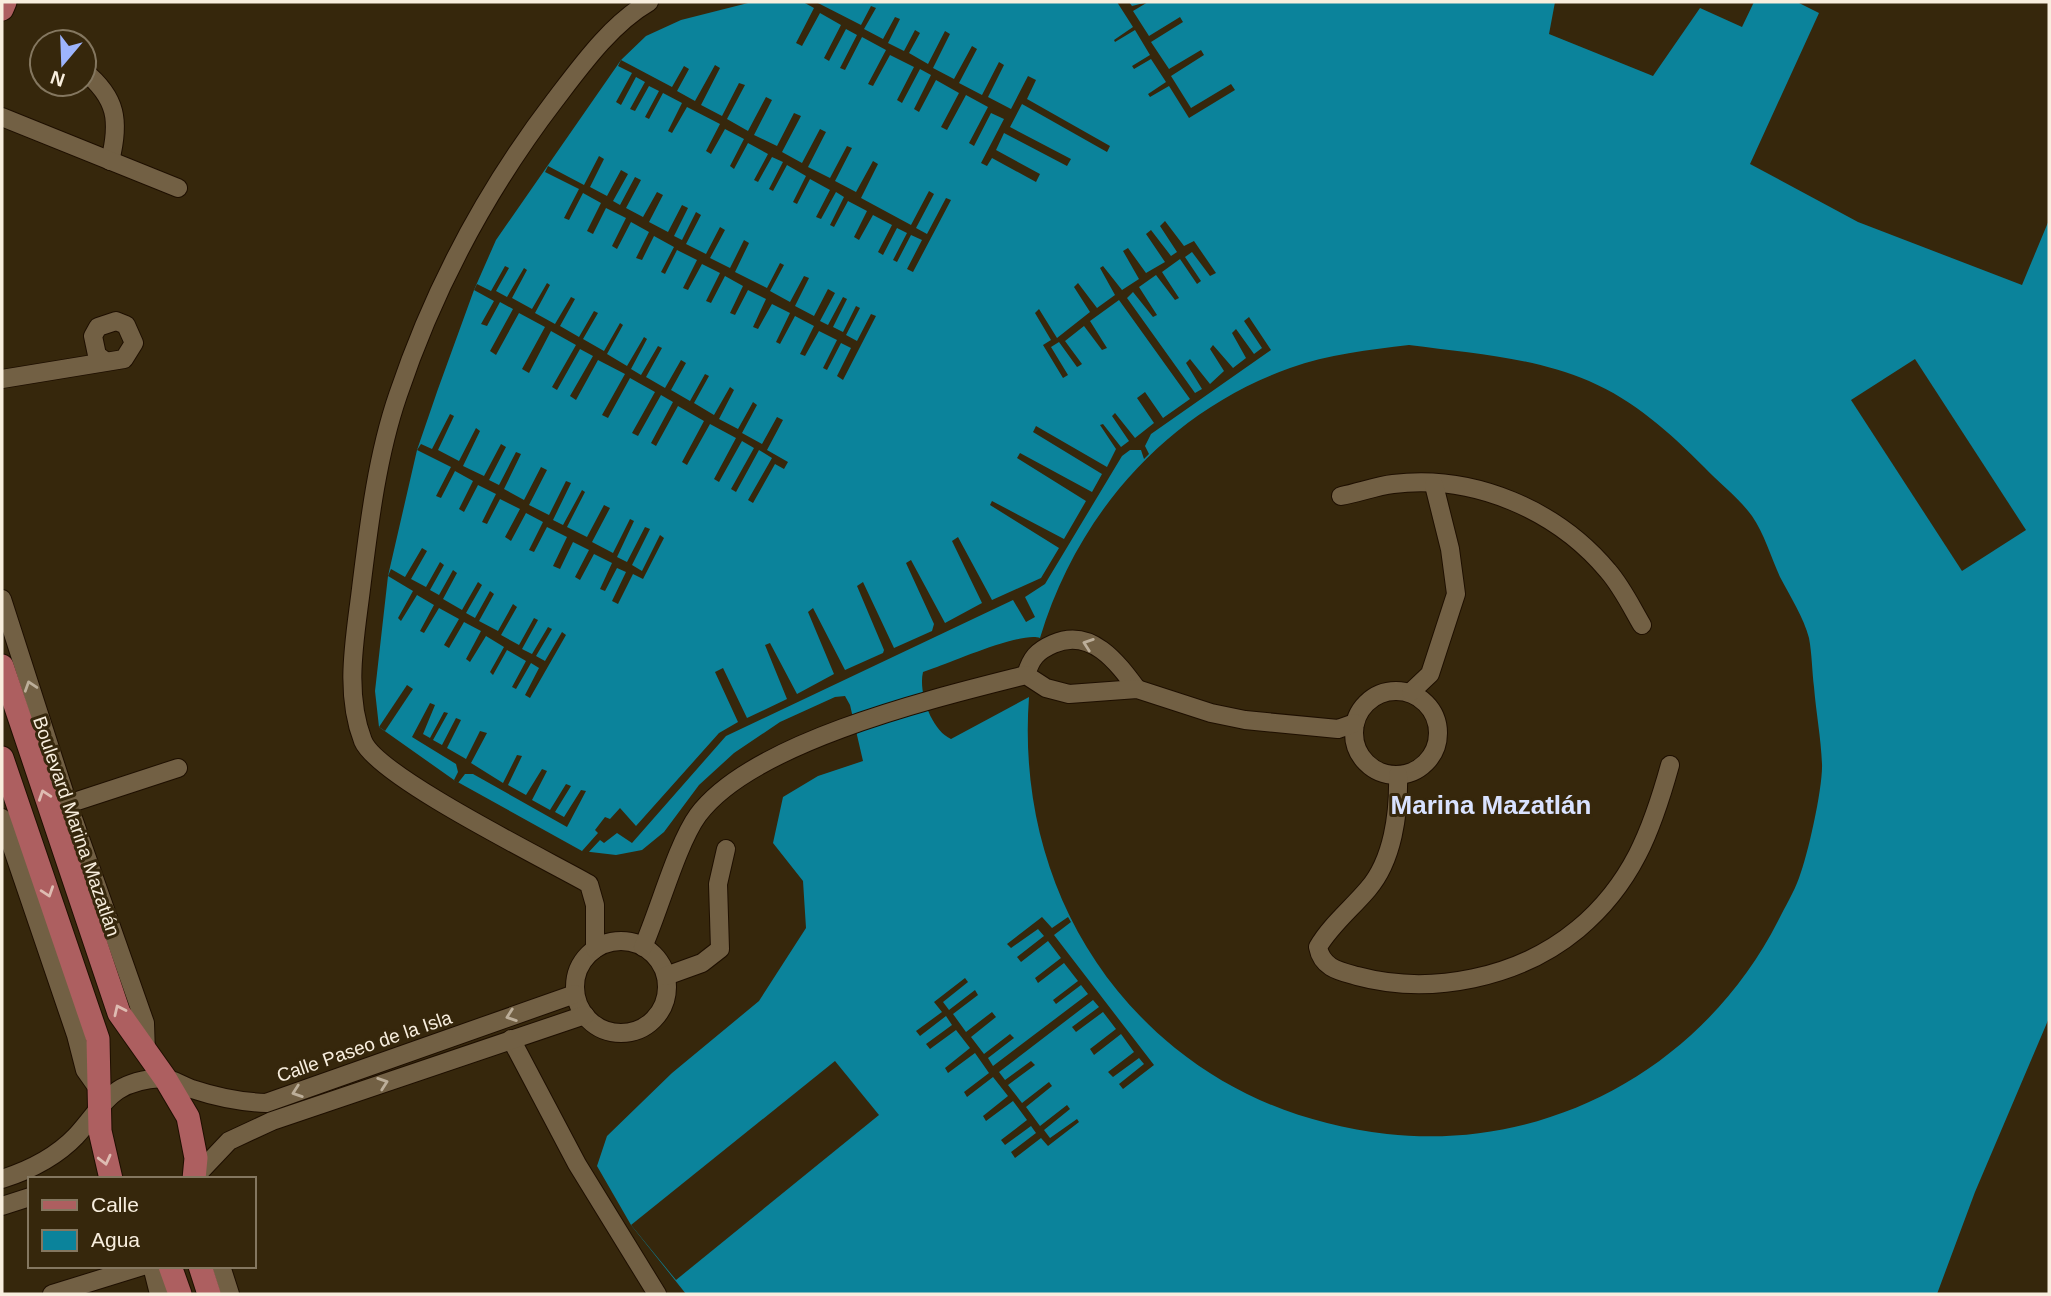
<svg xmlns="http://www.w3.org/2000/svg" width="2051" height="1296" font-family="Arial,sans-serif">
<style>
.water{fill:#0b839b;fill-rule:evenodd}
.pier{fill:#36270c}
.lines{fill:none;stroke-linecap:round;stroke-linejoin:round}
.minor-casing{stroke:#1e0f00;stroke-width:20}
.major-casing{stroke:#1e0f00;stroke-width:25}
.minor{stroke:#726044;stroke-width:18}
.major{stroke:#ad5f60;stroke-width:23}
.oneway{stroke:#bcae99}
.oneway2{stroke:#debcb2}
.labels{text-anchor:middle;stroke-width:6;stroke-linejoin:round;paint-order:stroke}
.street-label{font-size:19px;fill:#f8eede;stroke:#36270c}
.district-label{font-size:26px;font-weight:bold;fill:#d9e2ff;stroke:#36270c}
</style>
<rect width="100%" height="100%" fill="#36270c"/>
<path class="water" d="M752 2H1555L1549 34 1653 76 1700 8 1742 27 1754 2H1797L1819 13 1750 164 1858 222 2022 285 2049 220V1018L1975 1192 1937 1294H686L631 1225 597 1166 607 1136 672 1073 759 1001 806 928 803 881 773 843 783 797 818 776 863 761 850 705 845 696 835 697 780 722 734 753 699 785 664 832 642 850 616 855 582 851 454 780 379 727 375 691 388 576 417 450 438 389 474 290 496 240 621 60 646 36 681 20ZM1409 345C1470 353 1532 357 1589 381 1635 401 1669 432 1704 467 1719 483 1739 498 1752 516 1764 533 1771 557 1780 577 1790 596 1804 618 1809 638 1812 654 1812 671 1814 687 1816 712 1821 738 1822 764 1823 787 1808 855 1799 878 1794 892 1785 907 1778 921 1704 1066 1550 1152 1387 1134 1309 1125 1237 1098 1175 1048 1069 962 1019 832 1029 697L951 739C932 731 918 693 923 672L934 668C954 661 1023 631 1040 638 1077 515 1166 412 1290 368 1328 354 1369 350 1409 345Z"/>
<g class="pier">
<polygon points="803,2 816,2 861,25 871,6 876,8 864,29 883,39 895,17 900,19 888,43 904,51 915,30 920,33 909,53 928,64 945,31 950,34 933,68 954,79 972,46 977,49 959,83 982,95 999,62 1004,65 988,97 1011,109 1028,76 1036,80 1027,99 1110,146 1107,152 1022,104 1010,127 1071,159 1067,166 1004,133 996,150 1040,174 1036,182 992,158 987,166 981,163 1004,119 991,113 974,146 969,143 988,107 966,95 947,130 941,127 959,93 936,80 919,112 914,109 931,75 920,69 902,103 897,100 914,67 890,55 873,86 868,84 886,50 862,37 845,70 840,68 857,35 846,29 829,61 824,58 841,25 820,13 802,46 796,43 814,8"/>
<polygon points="1117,2 1129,2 1132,6 1148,2 1133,11 1149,36 1180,17 1183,22 1151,42 1169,69 1201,50 1204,55 1171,76 1191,108 1231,84 1235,90 1189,118 1169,86 1150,97 1148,94 1166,82 1151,59 1134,69 1132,66 1150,55 1135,30 1115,42 1114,40 1133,27"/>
<polygon points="621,60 672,87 684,66 689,69 677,91 695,101 715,65 720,68 701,105 722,116 739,83 745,85 727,119 748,131 766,97 772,100 754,135 777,146 794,113 801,116 782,152 802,163 820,129 826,132 808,167 830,178 847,146 852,148 835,181 856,192 873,161 878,164 861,198 911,225 929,191 934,194 916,228 927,234 946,198 951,200 913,272 907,269 922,240 911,235 897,262 893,260 907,233 897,228 883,255 878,252 892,225 873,215 859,240 854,237 867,211 848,201 834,227 830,225 844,197 836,192 821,219 816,217 830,190 810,179 797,204 793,202 806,176 787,165 773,191 769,189 783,162 772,157 758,182 754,180 768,154 748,143 734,169 730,166 744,139 725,129 711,154 706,151 720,124 687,107 672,133 668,131 682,103 663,93 649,119 645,117 659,91 649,86 635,111 630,109 645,82 636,77 621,105 616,102 632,73 618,66"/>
<polygon points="599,156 604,159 590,187 607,196 621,170 628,174 613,201 620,205 635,177 641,180 626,208 643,217 657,192 663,195 649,222 668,232 682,205 688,208 674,236 682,240 696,212 701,215 686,244 706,254 720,227 725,230 710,258 730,268 744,240 749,243 735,272 767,288 780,263 784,265 770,291 790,302 804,276 809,278 795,306 814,316 828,289 835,293 820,321 828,325 843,297 847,299 833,327 843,332 856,306 860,308 846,335 857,341 871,314 876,316 843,380 837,376 851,348 841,343 827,370 823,368 837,340 819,331 805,356 800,354 814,326 795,316 780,344 776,342 790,313 772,304 758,329 753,327 766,299 748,290 735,315 730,313 743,286 725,276 711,303 706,301 720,273 702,264 688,290 683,288 697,260 677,250 665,274 661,272 674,247 654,236 642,260 636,258 649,232 631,222 617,249 612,246 626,218 606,208 593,234 587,231 601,203 583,193 569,220 564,218 579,189 545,172 548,166 584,185"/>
<polygon points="1165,221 1184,246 1194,241 1216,273 1210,276 1192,252 1185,257 1201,281 1197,284 1180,259 1162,272 1179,298 1175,300 1156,275 1139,287 1157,315 1153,317 1133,292 1127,298 1195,393 1202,389 1186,363 1190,359 1210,384 1224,371 1210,349 1213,345 1233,368 1246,358 1232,333 1236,329 1254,354 1262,348 1244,321 1249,317 1271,350 1151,434 1145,446 1149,454 1144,459 1141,450 1130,450 1122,456 1045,584 1025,597 1035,617 1026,622 1013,600 726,736 632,843 617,833 604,843 600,840 587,854 582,851 598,833 595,830 605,817 610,819 620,808 636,826 719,733 738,722 715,672 723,668 747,718 787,699 765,645 770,643 797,694 834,674 808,612 813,608 845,670 883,653 884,650 857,586 863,582 894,648 932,631 934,624 906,563 911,560 945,623 982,603 952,541 958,537 992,600 1041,578 1059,548 990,505 992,501 1064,539 1086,501 1017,458 1020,453 1092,492 1102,474 1033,432 1036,426 1107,467 1116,449 1100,425 1103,424 1121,447 1129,441 1112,416 1115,413 1135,438 1154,423 1137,398 1145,392 1163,418 1190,399 1119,300 1090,321 1107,348 1102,350 1084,326 1065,341 1082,364 1079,366 1077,367 1059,342 1051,347 1068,375 1063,378 1043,345 1051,340 1035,313 1039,309 1057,338 1090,312 1074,287 1078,283 1097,308 1115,295 1100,268 1103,266 1122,290 1139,279 1123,251 1128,248 1146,273 1165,262 1146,234 1151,230 1171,256 1177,252 1160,226"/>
<polygon points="505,266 509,268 496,291 507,297 524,268 527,270 512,298 532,309 547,283 550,285 535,313 555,324 571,297 575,299 560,326 579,337 594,311 598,313 583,339 604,351 620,323 623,325 607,354 627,366 644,337 647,339 631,369 641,375 658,346 662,348 646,377 665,388 681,360 686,363 671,390 690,401 705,374 709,376 694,403 714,415 730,387 734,390 719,419 738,429 753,402 757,405 742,433 762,444 777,417 783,420 767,450 788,462 784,469 775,464 753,503 748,500 772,458 759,450 736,492 731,489 754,448 742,441 719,482 714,479 736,438 710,424 687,465 682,462 704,421 678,406 656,446 651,443 673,402 661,395 638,436 632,433 655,392 630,378 608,418 602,415 625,374 598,360 576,400 570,396 593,356 580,349 557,390 552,387 576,345 551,331 529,373 522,369 545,327 519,313 496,355 490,351 513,309 500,302 487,326 481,324 494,301 474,290 477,284 491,291"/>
<polygon points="1915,359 2026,530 1962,571 1851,400"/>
<polygon points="450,414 454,416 438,450 459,461 476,428 480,431 463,466 484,476 501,444 506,447 489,480 499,485 516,452 521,454 504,489 524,500 541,467 547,470 529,505 549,515 566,481 571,483 553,520 563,525 582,490 585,492 567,527 587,537 604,505 610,508 592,542 613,553 630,519 634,521 617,557 627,562 645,527 650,529 632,565 642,571 660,535 664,538 643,579 633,574 618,604 612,601 626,572 617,568 605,591 600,589 612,563 594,554 580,580 575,577 589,550 573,542 560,569 553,566 567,537 547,527 534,552 529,550 543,522 526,513 511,541 505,537 520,509 500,499 487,524 482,522 496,494 478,485 464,512 459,509 473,481 455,471 441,498 436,496 451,467 417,450 421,444 432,449"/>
<polygon points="422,548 427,551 411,579 426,587 440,562 444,565 430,590 439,595 453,570 457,573 443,599 462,610 478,582 482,585 466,613 475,618 490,591 494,594 479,621 498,631 513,604 517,607 501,635 519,645 534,618 538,620 522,649 532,654 548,627 552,629 536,656 545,661 562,632 566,635 530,698 525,695 539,668 531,663 516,689 512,687 526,661 507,650 493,675 490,672 504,647 486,636 470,662 466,659 481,631 464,622 449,648 444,645 459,619 439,608 424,633 420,631 434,605 417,595 401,621 398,618 413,591 388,576 391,569 405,577"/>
<polygon points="407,685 413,689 385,731 379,727"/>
<polygon points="430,703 435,705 423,734 430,738 444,712 448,713 433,740 442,745 456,718 461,720 447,748 466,759 480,731 487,733 471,763 503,783 517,755 522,756 508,785 526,795 542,769 547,771 532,800 550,810 566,784 571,786 555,812 564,817 581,790 586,791 567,827 473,774 465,774 458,783 454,780 458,772 456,764 412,737"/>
<polygon points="1042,917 1052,928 1068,917 1071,922 1054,935 1154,1065 1123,1089 1119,1084 1144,1064 1139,1058 1113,1077 1108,1072 1134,1052 1121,1034 1094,1055 1090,1049 1116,1029 1103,1012 1076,1032 1072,1027 1099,1007 1093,1000 999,1072 1005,1080 1031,1061 1035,1065 1008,1085 1022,1103 1049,1082 1052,1086 1026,1107 1040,1126 1067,1105 1070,1109 1044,1130 1050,1138 1077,1119 1079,1122 1048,1146 1041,1138 1015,1158 1011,1152 1036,1133 1031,1126 1005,1145 1001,1140 1027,1120 1013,1101 986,1121 983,1116 1008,1096 993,1077 967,1097 964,1092 989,1073 975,1053 948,1073 945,1068 970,1048 956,1030 930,1049 926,1044 952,1025 946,1016 920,1036 916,1031 942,1012 934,1002 965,978 968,982 943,1002 949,1010 975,990 978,995 953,1014 966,1032 992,1012 996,1017 971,1037 984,1054 1010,1034 1014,1038 988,1058 993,1066 1088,994 1081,985 1056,1004 1053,1000 1078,981 1064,963 1038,983 1035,978 1061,958 1048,941 1021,962 1017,957 1044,936 1038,929 1011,948 1007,944"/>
<polygon points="835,1061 879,1115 676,1280 631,1225"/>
</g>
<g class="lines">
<defs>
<g id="minor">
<path d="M84 71C117 98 120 121 110 161"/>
<polyline points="2,117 178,188"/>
<polyline points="2,379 124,359 134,343 126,325 116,321 98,327 93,336 97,355 105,361"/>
<path d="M1341 496C1358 493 1376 486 1393 484 1474 474 1557 510 1608 571 1622 587 1632 608 1642 625"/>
<polyline points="2,599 68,804 145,1023 146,1054"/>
<path d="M1026 675C1031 658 1037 651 1053 644 1091 627 1117 662 1137 689"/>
<circle cx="1396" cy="733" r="42"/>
<polyline points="1411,692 1430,674 1456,594 1450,549 1434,485"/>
<path d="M1398 775C1399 813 1393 860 1368 889 1352 908 1330 926 1318 947 1322 968 1339 971 1357 976 1431 996 1519 978 1578 929 1632 884 1652 830 1670 765"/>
<polyline points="68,804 178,768"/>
<polyline points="2,818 76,1035 85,1070 97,1087"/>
<circle cx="621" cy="987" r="46"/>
<path d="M643 947C659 911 677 844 698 815 753 741 939 697 1026 675L1046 688 1069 694 1137 689 1211 713 1245 720 1338 729 1355 723"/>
<path d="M595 949V905L589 884C547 860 378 777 363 741 344 692 355 639 361 589 369 524 377 456 398 395 434 288 487 189 555 100 581 66 611 24 649 2"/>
<polyline points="666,976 702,963 720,949 718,884 726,849"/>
<polyline points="511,1039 577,1164 657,1294"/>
<path d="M2 1179C30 1170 55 1158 76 1136 105 1104 110 1081 162 1078 172 1078 182 1086 192 1089 216 1097 241 1102 266 1103L575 994"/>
<polyline points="193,1179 229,1141 272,1121 585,1015"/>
<polyline points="2,1206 30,1197"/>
<polyline points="152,1266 159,1294"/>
<polyline points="221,1266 230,1294"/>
<polyline points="52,1294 143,1266"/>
</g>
<g id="major">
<polyline points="2,9 5,2"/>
<polyline points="2,666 119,1013 165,1078 188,1117 196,1158 194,1179"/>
<polyline points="2,758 98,1039 100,1131 111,1179"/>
<polyline points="170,1266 180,1294"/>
<polyline points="200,1266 209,1294"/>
</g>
</defs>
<use href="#minor" class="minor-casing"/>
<use href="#major" class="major-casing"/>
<use href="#minor" class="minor"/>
<use href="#major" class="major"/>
</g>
<defs><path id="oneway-chevron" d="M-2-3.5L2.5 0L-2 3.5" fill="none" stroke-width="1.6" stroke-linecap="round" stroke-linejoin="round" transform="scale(1.75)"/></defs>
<g class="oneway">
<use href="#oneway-chevron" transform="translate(1088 644) rotate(-161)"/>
<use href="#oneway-chevron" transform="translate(30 686) rotate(-108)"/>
<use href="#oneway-chevron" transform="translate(511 1016) rotate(161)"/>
<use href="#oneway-chevron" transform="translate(383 1083) rotate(-19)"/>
<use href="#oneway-chevron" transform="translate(297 1092) rotate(161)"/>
</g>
<g class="oneway2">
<use href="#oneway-chevron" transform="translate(44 795) rotate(-109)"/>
<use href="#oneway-chevron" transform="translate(48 892) rotate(71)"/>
<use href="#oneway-chevron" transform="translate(119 1010) rotate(-115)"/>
<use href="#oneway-chevron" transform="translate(105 1160) rotate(76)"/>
</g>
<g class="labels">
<g class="street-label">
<text transform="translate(77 826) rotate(71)" y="7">Boulevard Marina Mazatlán</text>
<text transform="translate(364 1046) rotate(-19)" y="7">Calle Paseo de la Isla</text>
</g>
<g class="district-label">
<text x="1491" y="814">Marina Mazatlán</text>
</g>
</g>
<rect width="2051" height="1296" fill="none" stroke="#f8eede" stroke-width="7"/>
<rect x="28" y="1177" width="228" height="91" fill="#36270c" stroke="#847760" stroke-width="2"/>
<rect x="42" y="1200" width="35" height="10" fill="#ad5f60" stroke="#847760" stroke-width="2"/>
<text x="91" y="1212" font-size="21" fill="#f8eede">Calle</text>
<rect x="42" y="1230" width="35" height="21" fill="#0b839b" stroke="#847760" stroke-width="2"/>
<text x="91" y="1247" font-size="21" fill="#f8eede">Agua</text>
<g transform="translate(63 63) rotate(199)"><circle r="33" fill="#36270c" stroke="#847760" stroke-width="2"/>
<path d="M0-5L12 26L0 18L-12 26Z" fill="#9db4fd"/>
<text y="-10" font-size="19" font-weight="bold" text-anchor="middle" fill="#f8eede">N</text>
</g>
</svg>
